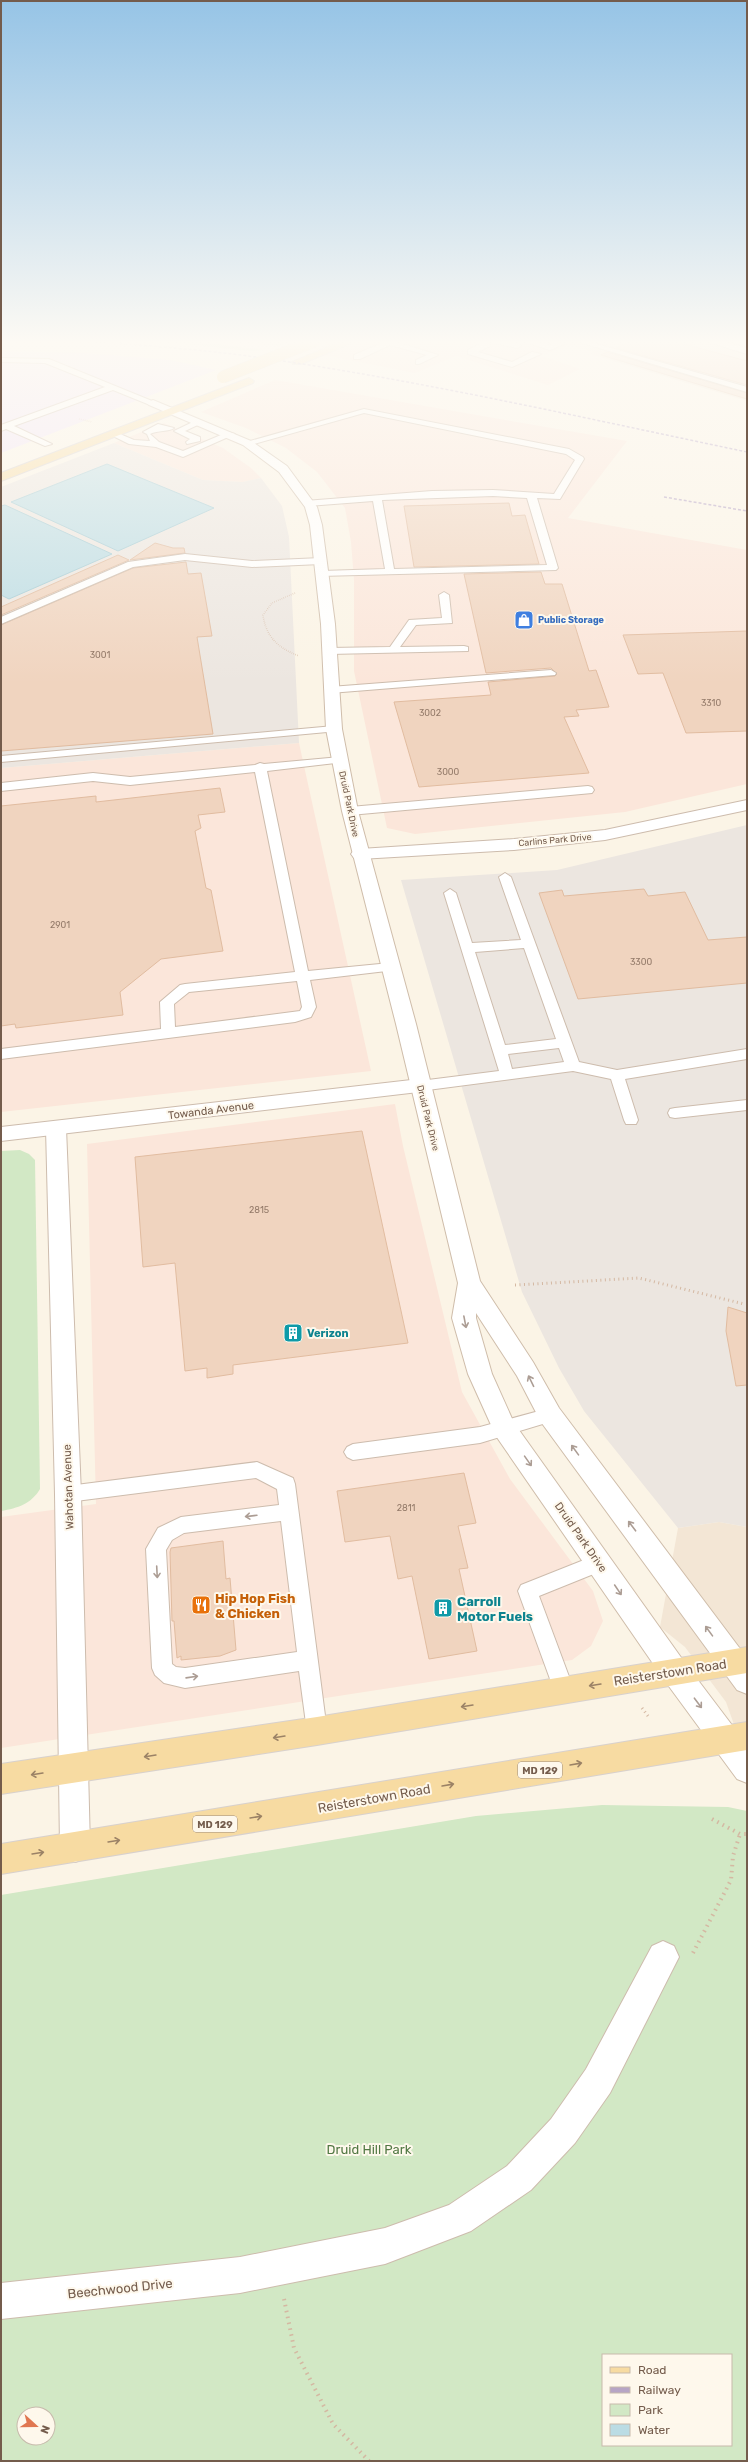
<svg xmlns="http://www.w3.org/2000/svg" width="748" height="2462" font-family="Rubik,sans-serif">
<style>
.residential{fill:#f3e6d5}
.commercial{fill:#fbe6da}
.industrial{fill:#ece6e0}
.education{fill:#f1e3f8}
.green{fill:#d2e8c5;fill-rule:evenodd}
.water{fill:#bbdce4;stroke:#a2cbd5}
.building{fill:#f0d4bf;stroke:#e1bca0}
.lines{fill:none;stroke-linecap:round;stroke-linejoin:round}
.service-casing{stroke:#cdbcad;stroke-width:2}
.minor-casing{stroke:#cdbcad;stroke-width:2}
.tertiary-casing{stroke:#cdbcad;stroke-width:2}
.secondary-casing{stroke:#cfbdaa;stroke-width:2}
.primary-casing{stroke:#d8d1cd;stroke-width:2}
.path-far2{stroke:#d4b8a2;stroke-width:1.5;stroke-dasharray:0.5 1.5;stroke-linecap:butt}
.path-far1{stroke:#d4b8a2;stroke-width:3;stroke-dasharray:1 3.5;stroke-linecap:butt}
.path{stroke:#d4b8a2;stroke-width:4;stroke-dasharray:1.5 4.5;stroke-linecap:butt}
.service{fill:#fff;fill-rule:evenodd}
.minor{fill:#fff;fill-rule:evenodd}
.tertiary{fill:#fff;fill-rule:evenodd}
.secondary{fill:#fff;fill-rule:evenodd}
.primary{fill:#f7dba2;fill-rule:evenodd}
.rail{stroke:#b7a5c5;stroke-width:1.5;stroke-dasharray:3 2;stroke-linecap:butt}
.primary-bridge-casing{stroke:#d8d1cd;stroke-width:13;stroke-linecap:butt}
.primary-bridge{stroke:#f7dba2;stroke-width:12}
.oneway{stroke:#ac9d94}
.oneway2{stroke:#9b8266}
.labels{text-anchor:middle;stroke-width:4;stroke-linejoin:round;paint-order:stroke}
.far-shop-label{font-size:9px;font-weight:bold;fill:#366cbe;stroke:#fef8ec;text-anchor:start}
.number-label{font-size:9px;fill:#937a69}
.far-street-label{font-size:9px;fill:#745c4c;stroke:#fef8ec}
.shield{fill:#fef8ec;stroke:#9d8b7c;stroke-width:1}
.shield-label{font-size:10px;font-weight:bold;fill:#745c4c}
.street-label{font-size:11px;fill:#745c4c;stroke:#fef8ec}
.culture-label{font-size:11px;font-weight:bold;fill:#0d838f;stroke:#fef8ec;text-anchor:start}
.near-food-label{font-size:13px;font-weight:bold;fill:#c56008;stroke:#fef8ec;text-anchor:start}
.near-culture-label{font-size:13px;font-weight:bold;fill:#0d838f;stroke:#fef8ec;text-anchor:start}
.near-street-label{font-size:13px;fill:#745c4c;stroke:#fef8ec}
.near-park-label{font-size:13px;fill:#527844;stroke:#fef8ec}
</style>
<rect width="100%" height="100%" fill="#fbf4e6"/>
<g class="residential">
<polygon points="551,340 747,340 747,401 590,354 593,352"/>
<polygon points="719,1522 747,1527 747,1761 726,1702 685,1647 660,1627 678,1528"/>
</g>
<g class="commercial">
<polygon points="337,340 551,340 568,345 542,356 580,369 548,385 456,356 415,373 309,352"/>
<polygon points="275,380 627,441 568,518 747,550 747,784 625,812 415,834 387,828 354,671 354,580 351,542 345,508 317,472 286,448 246,428 201,412"/>
<polygon points="164,423 223,448 251,468 261,478 243,482 203,480 114,443"/>
<polygon points="299,743 371,1071 1,1112 1,768"/>
<polygon points="395,1104 403,1146 462,1392 510,1479 593,1591 603,1621 591,1646 572,1660 1,1748 1,1517 96,1504 87,1144"/>
</g>
<g class="industrial">
<polygon points="114,443 203,480 243,482 261,478 282,506 289,537 299,743 1,768 1,487"/>
<polygon points="747,825 747,1527 719,1522 678,1528 584,1411 559,1368 522,1292 401,880 557,870"/>
</g>
<polygon class="education" points="1,351 84,353 170,360 216,370 1,453"/>
<g class="green">
<polygon points="146,340 186,340 263,350 251,351"/>
<polygon points="218,340 296,340 279,346"/>
<path d="M20 1150 29 1154 35 1160 40 1489C31 1504 18 1508 1 1511V1151Z"/>
<path d="M602 1805 728 1807 747 1811V2461H1V1895L476 1816ZM603 2355H731V2445H603ZM24 2414H48V2438H24Z"/>
</g>
<g class="water">
<polygon points="107,464 214,508 118,551 11,502"/>
<polygon points="5,505 112,554 9,599 1,595 1,506"/>
</g>
<g class="building">
<polygon points="633,340 669,340 747,361 747,385 616,348"/>
<polygon points="607,352 747,393 747,399 601,355"/>
<polygon points="509,503 512,516 525,515 539,564 414,567 404,506"/>
<polygon points="155,543 173,548 184,548 185,553 130,560"/>
<polygon points="118,555 129,560 1,615 1,607"/>
<polygon points="186,562 188,574 201,573 212,636 197,637 213,734 1,751 1,625 133,568"/>
<polygon points="541,572 545,584 562,584 589,671 596,670 609,707 576,710 579,716 564,717 589,773 419,787 394,702 491,695 488,682 555,676 557,674 551,668 486,673 464,574"/>
<polygon points="747,631 747,731 686,733 663,673 638,674 623,635"/>
<polygon points="220,788 225,812 198,815 201,828 195,831 206,888 211,890 223,951 161,959 120,992 123,1015 16,1028 15,1024 1,1026 1,806 96,796 96,802"/>
<polygon points="644,889 648,896 685,892 708,940 747,937 747,983 578,999 539,893 562,890 564,896"/>
<polygon points="362,1131 408,1343 233,1365 233,1374 207,1378 207,1368 185,1371 175,1263 143,1267 135,1157"/>
<polygon points="728,1307 747,1313 747,1385 736,1386 726,1331"/>
<polygon points="464,1473 476,1523 458,1526 468,1568 459,1569 477,1651 429,1659 412,1576 398,1579 390,1536 345,1542 337,1491"/>
<polygon points="223,1541 226,1579 230,1578 236,1650 220,1656 181,1660 181,1656 177,1658 174,1621 172,1621 170,1552 171,1548"/>
</g>
<g class="lines">
<defs>
<g id="service">
<polygon points="376,340 390,340 438,355 419,364 416,364 416,360 427,355 390,345 360,359 354,359 354,355 382,343"/>
<polygon points="471,340 498,340 520,344 521,346 517,348 490,342 490,346 478,352 512,362 532,352 541,354 512,367 468,354 468,350 480,344"/>
<polygon points="518,340 529,340 550,345 553,344 541,340 553,340 564,344 550,350"/>
<polygon points="572,340 583,340 747,387 747,392"/>
<polygon points="1,358 49,359 157,403 150,405 113,390 14,426 52,444 45,446 6,429 1,431 1,425 105,387 45,363 1,362"/>
<path d="M364 409 569 449 583 457 584 459 560 499 537 498 558 568 556 570 319 576V572L322 571 385 569 373 501 308 506 305 505V501L432 491 493 490 554 494 575 460 566 454 364 413 247 446 243 443ZM493 496 527 498 547 565 394 569 382 500Z"/>
<polygon points="197,420 204,422 185,431 200,437 200,441 187,444 186,442 190,439 174,431"/>
<path d="M158 424 174 428C169 432 158 430 150 434L159 442 183 451 228 432 235 434 183 457 156 447 129 444 109 434 113 431 134 440 150 441 147 434 143 432Z"/>
<polygon points="185,554 252,561 321,558 326,561 321,564 252,567 185,560 133,567 1,624 1,617 128,562"/>
<polygon points="444,592 449,595 452,623 416,625 400,647 464,646 468,647 468,651 329,654 324,651 329,648 390,647 409,620 442,618 439,595"/>
<polygon points="551,670 556,673 555,675 330,693 325,690 330,687"/>
<polygon points="334,726 340,729 338,731 1,762 1,756"/>
<path d="M340 757 346 760 344 762 267 771 308 971 390 963 397 967 395 970 310 980 316 1007 311 1017 295 1022 1 1059V1049L161 1029 160 1002 180 985 185 984 295 972 255 772 130 785 93 781 1 791V783L93 773 130 777 255 765 260 763 264 764ZM297 981 302 1007 300 1011 175 1027 174 1004 189 992Z"/>
<polygon points="588,786 592,787 594,790 592,793 350,815 344,811 350,807"/>
<path d="M505 873 511 877 579 1062 617 1070 747 1049V1059L625 1079 638 1120 636 1124H626L624 1120 611 1079 573 1071 420 1091 415 1090 413 1086 415 1082 420 1081 499 1071 444 893 450 889 456 893 472 943 521 940 499 877ZM524 948 556 1039 505 1045 475 952ZM559 1048 564 1062 512 1069 508 1054Z"/>
<polygon points="747,1100 747,1110 675,1118 670,1117 668,1113 670,1109 675,1108"/>
<polygon points="550,1408 556,1410 559,1415 556,1420 480,1443 353,1460 347,1457 344,1452 347,1447 353,1444 480,1427"/>
<path d="M257 1462 293 1478 295 1484 327 1731 324 1738 317 1741 310 1738 307 1731 299 1671 185 1688 164 1683 155 1675 152 1668 146 1549 158 1528 181 1517 279 1505 277 1489 256 1478 68 1502 61 1500 59 1494 61 1488 68 1486ZM281 1521 297 1652 185 1668 176 1667 172 1664 166 1550 172 1540 184 1533Z"/>
<polygon points="599,1554 606,1557 609,1563 606,1569 539,1596 574,1690 571,1697 564,1700 557,1697 554,1690 518,1591 521,1585"/>
</g>
<g id="minor">
<polygon points="702,340 718,340 747,348 747,354"/>
<polygon points="747,800 747,810 605,840 514,850 360,859 354,858 351,854 354,850 360,849 514,839 605,830"/>
<polygon points="56,1121 63,1123 66,1128 81,1494 90,1847 86,1858 75,1862 64,1858 60,1847 55,1494 46,1128 49,1123"/>
<polygon points="663,1941 674,1946 679,1957 610,2093 575,2143 531,2190 471,2231 385,2264 240,2293 1,2319 1,2283 240,2257 385,2228 449,2205 507,2166 551,2119 586,2069 652,1946"/>
</g>
<polygon id="tertiary" points="420,1079 427,1081 430,1086 427,1091 1,1141 1,1127"/>
<polygon id="secondary" points="153,400 251,441 287,466 317,507 322,525 335,624 342,729 358,811 416,1024 480,1281 533,1362 559,1408 747,1658 747,1694 737,1690 541,1422 517,1376 476,1313 476,1318 492,1374 514,1423 685,1663 747,1745 747,1783 737,1779 665,1681 496,1436 468,1374 452,1318 458,1283 396,1024 342,811 326,729 321,624 310,525 305,507 279,472 243,445 149,405 147,403"/>
<g id="primary">
<polygon points="345,340 359,340 301,364 293,364 292,362"/>
<polygon points="249,378 254,381 253,383 1,481 1,473"/>
<polygon points="747,1647 747,1673 317,1745 1,1794 1,1764 317,1717"/>
<polygon points="747,1722 747,1750 1,1874 1,1844"/>
</g>
</defs>
<use href="#service" class="service-casing"/>
<use href="#minor" class="minor-casing"/>
<use href="#tertiary" class="tertiary-casing"/>
<use href="#secondary" class="secondary-casing"/>
<use href="#primary" class="primary-casing"/>
<g class="path-far2">
<polyline points="79,419 92,422"/>
<path d="M295 593 272 603 263 615C266 637 278 648 299 656"/>
</g>
<g class="path-far1">
<polyline points="515,1285 639,1278 744,1304"/>
<polyline points="642,1708 648,1716"/>
</g>
<g class="path">
<polyline points="712,1819 740,1834 747,1834"/>
<polyline points="693,1953 731,1880 733,1856 740,1834"/>
<polyline points="284,2299 294,2348 333,2424 369,2461"/>
</g>
<use href="#service" class="service"/>
<use href="#minor" class="minor"/>
<use href="#tertiary" class="tertiary"/>
<use href="#secondary" class="secondary"/>
<use href="#primary" class="primary"/>
<g class="rail">
<path d="M69 340C127 344 184 348 241 355 411 378 579 417 747 452"/>
<polyline points="664,497 747,511"/>
</g>
<defs>
<polyline id="primary-bridge" points="223,377 315,341"/>
</defs>
<use href="#primary-bridge" class="primary-bridge-casing"/>
<use href="#primary-bridge" class="primary-bridge"/>
</g>
<defs><path id="oneway-shaft" d="M-6 0H5M1.5-3L5.5 0L1.5 3" fill="none" stroke-width="1.6" stroke-linecap="round" stroke-linejoin="round"/></defs>
<g class="oneway">
<use href="#oneway-shaft" transform="translate(465 1322) rotate(79)"/>
<use href="#oneway-shaft" transform="translate(531 1381) rotate(-116)"/>
<use href="#oneway-shaft" transform="translate(575 1450) rotate(-126)"/>
<use href="#oneway-shaft" transform="translate(528 1461) rotate(55)"/>
<use href="#oneway-shaft" transform="translate(251 1516) rotate(173)"/>
<use href="#oneway-shaft" transform="translate(632 1526) rotate(-127)"/>
<use href="#oneway-shaft" transform="translate(157 1572) rotate(87)"/>
<use href="#oneway-shaft" transform="translate(618 1590) rotate(56)"/>
<use href="#oneway-shaft" transform="translate(709 1631) rotate(-126)"/>
<use href="#oneway-shaft" transform="translate(192 1677) rotate(-8)"/>
<use href="#oneway-shaft" transform="translate(698 1703) rotate(53)"/>
</g>
<g class="oneway2">
<use href="#oneway-shaft" transform="translate(595 1685) rotate(171)"/>
<use href="#oneway-shaft" transform="translate(467 1706) rotate(171)"/>
<use href="#oneway-shaft" transform="translate(279 1737) rotate(171)"/>
<use href="#oneway-shaft" transform="translate(150 1756) rotate(171)"/>
<use href="#oneway-shaft" transform="translate(576 1764) rotate(-10)"/>
<use href="#oneway-shaft" transform="translate(37 1774) rotate(171)"/>
<use href="#oneway-shaft" transform="translate(448 1785) rotate(-10)"/>
<use href="#oneway-shaft" transform="translate(256 1817) rotate(-9)"/>
<use href="#oneway-shaft" transform="translate(114 1841) rotate(-9)"/>
<use href="#oneway-shaft" transform="translate(38 1853) rotate(-9)"/>
</g>
<linearGradient id="sky" x2="0" y2="1"><stop stop-color="#96c4e6"/><stop offset="0.5" stop-color="#fdfaf4"/><stop offset="1" stop-color="#fdfaf4" stop-opacity="0"/></linearGradient>
<rect width="748" height="684" fill="url(#sky)"/>
<defs>
<symbol id="shop-square" viewBox="-11 -11 22 22"><rect x="-9" y="-9" width="18" height="18" rx="4" fill="#3f7fe0" stroke="#fef8ec"/><path d="M-5-2.5h2.3a2.7 3.5 0 0 1 5.4 0H5L5.5 6h-11ZM-1.5-2.5h3a1.5 2.3 0 0 0-3 0Z" fill="#fff"/></symbol>
<symbol id="building-square" viewBox="-11 -11 22 22"><rect x="-9" y="-9" width="18" height="18" rx="4" fill="#0f9aa8" stroke="#fef8ec"/><path d="M-4-6H4V6H1V3H-1V6H-4ZM-2.5-4.3h1.7v1.8h-1.7ZM.8-4.3h1.7v1.8H.8ZM-2.5-1h1.7V.8h-1.7ZM.8-1h1.7V.8H.8Z" fill="#fff"/></symbol>
<symbol id="restaurant-square" viewBox="-11 -11 22 22"><rect x="-9" y="-9" width="18" height="18" rx="4" fill="#e8710a" stroke="#fef8ec"/><path d="M-5-6h1v4h1v-4h1v4h1v-4h1v5L-1.5 .5V6h-2V.5L-5-1ZM5-6V6H3V1.5H1.5Q1.5-4 5-6Z" fill="#fff"/></symbol>
</defs>
<g fill-rule="evenodd">
<use href="#shop-square" x="513" y="609" width="22" height="22"/>
<use href="#building-square" x="282" y="1322" width="22" height="22"/>
<use href="#restaurant-square" x="190" y="1594" width="22" height="22"/>
<use href="#building-square" x="432" y="1597" width="22" height="22"/>
</g>
<g class="labels">
<g class="far-shop-label">
<text x="538" y="623">Public Storage</text>
</g>
<g class="number-label">
<text x="100" y="658">3001</text>
<text x="711" y="706">3310</text>
<text x="430" y="716">3002</text>
<text x="448" y="775">3000</text>
<text x="60" y="928">2901</text>
<text x="641" y="965">3300</text>
<text x="259" y="1213">2815</text>
<text x="406" y="1511">2811</text>
</g>
<g class="far-street-label">
<text transform="translate(349 804) rotate(78)" y="3">Druid Park Drive</text>
<text transform="translate(555 840) rotate(-5)" y="3">Carlins Park Drive</text>
<text transform="translate(428 1118) rotate(76)" y="3">Druid Park Drive</text>
</g>
<g class="shield">
<rect x="518" y="1762" width="44" height="16" rx="3"/>
<rect x="193" y="1816" width="44" height="16" rx="3"/>
</g>
<g class="shield-label">
<text x="540" y="1774">MD 129</text>
<text x="215" y="1828">MD 129</text>
</g>
<g class="street-label">
<text transform="translate(211 1110) rotate(-7)" y="4">Towanda Avenue</text>
<text transform="translate(68 1487) rotate(-92)" y="4">Wahotan Avenue</text>
<text transform="translate(581 1537) rotate(55)" y="4">Druid Park Drive</text>
</g>
<g class="culture-label">
<text x="307" y="1337">Verizon</text>
</g>
<g class="near-food-label">
<text x="215" y="1603">Hip Hop Fish<tspan x="215" dy="15">&amp; Chicken</tspan></text>
</g>
<g class="near-culture-label">
<text x="457" y="1606">Carroll<tspan x="457" dy="15">Motor Fuels</tspan></text>
</g>
<g class="near-street-label">
<text transform="translate(670 1672) rotate(-9)" y="5">Reisterstown Road</text>
<text transform="translate(374 1798) rotate(-10)" y="5">Reisterstown Road</text>
<text transform="translate(120 2288) rotate(-6)" y="5">Beechwood Drive</text>
</g>
<g class="near-park-label">
<text x="369" y="2154">Druid Hill Park</text>
</g>
</g>
<rect width="748" height="2462" fill="none" stroke="#745c4c" stroke-width="4"/>
<rect x="602" y="2354" width="130" height="92" fill="#fef8ec" stroke="#c7baac"/>
<rect x="610" y="2367" width="20" height="6" fill="#f7dba2" stroke="#c7baac"/>
<text x="638" y="2374" font-size="12" fill="#745c4c">Road</text>
<rect x="610" y="2387" width="20" height="6" fill="#b7a5c5" stroke="#c7baac"/>
<text x="638" y="2394" font-size="12" fill="#745c4c">Railway</text>
<rect x="610" y="2404" width="20" height="12" fill="#d2e8c5" stroke="#c7baac"/>
<text x="638" y="2414" font-size="12" fill="#745c4c">Park</text>
<rect x="610" y="2424" width="20" height="12" fill="#bbdce4" stroke="#c7baac"/>
<text x="638" y="2434" font-size="12" fill="#745c4c">Water</text>
<g transform="translate(36 2426) rotate(111)"><circle r="19" fill="#fef8ec" stroke="#c7baac"/>
<path d="M0-3L7 15L0 10L-7 15Z" fill="#e07751"/>
<text y="-6" font-size="11" font-weight="bold" text-anchor="middle" fill="#745c4c">N</text>
</g>
</svg>
